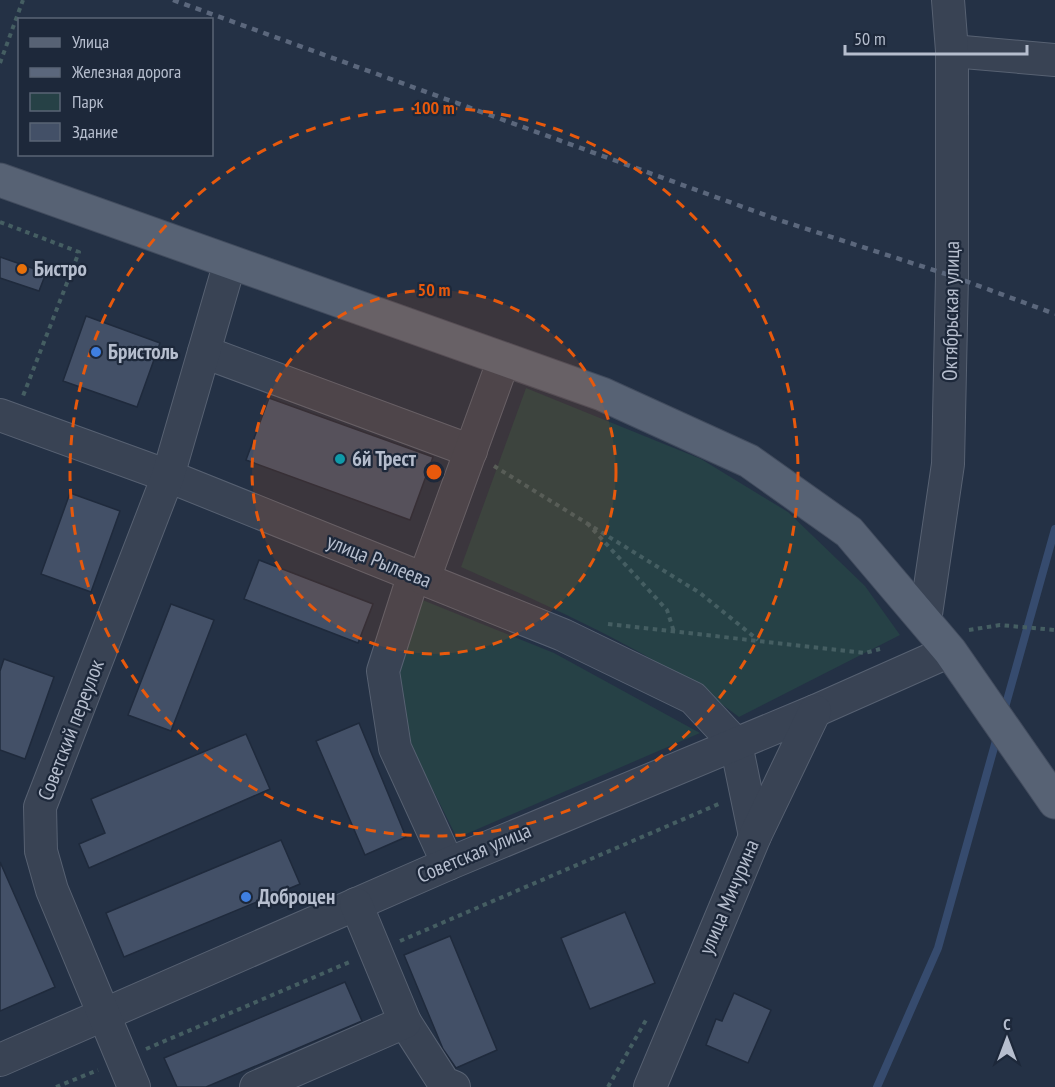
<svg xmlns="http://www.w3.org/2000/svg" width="1055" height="1087" font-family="'PT Sans Narrow',sans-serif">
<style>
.green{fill:#264146}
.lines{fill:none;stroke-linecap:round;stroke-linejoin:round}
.stream{stroke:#364b6e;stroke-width:8}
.building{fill:#435067;stroke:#1f2a3c;stroke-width:1.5}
.minor-casing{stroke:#576172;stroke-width:34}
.major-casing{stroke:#424c5e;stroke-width:35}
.path{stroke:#455e62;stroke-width:4;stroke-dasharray:4.5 4.5;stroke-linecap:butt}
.minor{stroke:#394354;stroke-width:32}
.major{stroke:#576274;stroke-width:33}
.rail{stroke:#5b677c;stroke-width:4.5;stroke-dasharray:6 6;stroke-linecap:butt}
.ring{fill:none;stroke:#e8590c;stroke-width:3;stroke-dasharray:10 8}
.food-dot{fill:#e8710a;stroke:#1d283a;stroke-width:2}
.shop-dot{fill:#3f7fe0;stroke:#1d283a;stroke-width:2}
.culture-dot{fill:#0f9aa8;stroke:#1d283a;stroke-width:2}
.labels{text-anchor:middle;stroke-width:4.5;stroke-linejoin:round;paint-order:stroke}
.poi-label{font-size:21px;font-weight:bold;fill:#b6bece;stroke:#1d283a;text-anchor:start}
.street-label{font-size:21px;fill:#b6bece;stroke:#1d283a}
.centre{fill:#e8590c;stroke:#1d283a;stroke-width:3}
.ring-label{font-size:18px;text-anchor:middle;font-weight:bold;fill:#e8590c;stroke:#1d283a;stroke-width:4.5;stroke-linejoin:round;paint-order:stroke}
</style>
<rect width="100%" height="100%" fill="#243145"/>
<g class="green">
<path d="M526 388 701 459 788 512 865 586 900 635 739 717C653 651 559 611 461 567Z"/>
<polygon points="415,597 554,653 700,733 457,838 412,748 394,662"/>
</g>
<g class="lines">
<g class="stream">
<polyline points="1004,711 1055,529"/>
<polyline points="877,1087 938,948 997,737"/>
</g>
</g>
<g class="building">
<polygon points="0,257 46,273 39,291 0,278"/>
<polygon points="86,316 160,343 137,407 63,381"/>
<polygon points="269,398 433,457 410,520 246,460"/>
<polygon points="70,493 120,511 91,592 41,574"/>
<polygon points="259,560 373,604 358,643 244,599"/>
<polygon points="171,604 214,620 171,731 128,715"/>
<polygon points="4,659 54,677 25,759 0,750 0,671"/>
<polygon points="359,723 406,837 365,855 316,741"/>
<polygon points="246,734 270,789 89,868 79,844 105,833 91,799"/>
<polygon points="281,840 300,884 124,957 106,913"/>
<polygon points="0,862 55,987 0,1011"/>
<polygon points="625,912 655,983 590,1009 561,938"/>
<polygon points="450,936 497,1050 456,1068 443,1049 404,955"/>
<polygon points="345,982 362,1021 206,1087 177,1087 164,1058"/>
<polygon points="734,993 771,1010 748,1063 706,1045 716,1019 722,1021"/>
</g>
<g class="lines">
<defs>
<g id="minor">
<polyline points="952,51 1055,60"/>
<polyline points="204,352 471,451"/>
<polyline points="0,415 168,476 563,635 693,698 736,744 755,836"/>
<polyline points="414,574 383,671 395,748 448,864"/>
<polyline points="424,579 504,359"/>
<polyline points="925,621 948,464 952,276 952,51 948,0"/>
<polyline points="405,1022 444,1083 454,1087"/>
<polyline points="0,1060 448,864 815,711 950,651"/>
<polyline points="134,1087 52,890 41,851 40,807 168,476 230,262"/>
<polyline points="256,1087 405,1022 356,904"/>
<polyline points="650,1087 755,836 815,711"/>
</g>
<polyline id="major" points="0,180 602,394 749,461 849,532 950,651 1055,802"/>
</defs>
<use href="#minor" class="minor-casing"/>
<use href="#major" class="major-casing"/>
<g class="path">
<polyline points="0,63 23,0"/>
<polyline points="0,222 79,252 23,396"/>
<polyline points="494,466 700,593 758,640"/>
<polyline points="587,523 667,610 674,632"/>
<polyline points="608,624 865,653 880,649"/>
<polyline points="969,630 1000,625 1055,630"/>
<polyline points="400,941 721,803"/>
<polyline points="146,1049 352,961"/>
<polyline points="56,1087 98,1070"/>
<polyline points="608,1087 646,1020"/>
</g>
<use href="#minor" class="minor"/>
<use href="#major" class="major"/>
<polyline class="rail" points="173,0 779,220 952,276 1055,314"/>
</g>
<circle cx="434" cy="472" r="182" fill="#e8590c" fill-opacity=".12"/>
<g class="ring">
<circle cx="434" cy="472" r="182"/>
<circle cx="434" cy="472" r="364"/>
</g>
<circle class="food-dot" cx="22" cy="269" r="6"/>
<g class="shop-dot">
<circle cx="96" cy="352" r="6"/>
<circle cx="246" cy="897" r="6"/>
</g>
<circle class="culture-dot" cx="340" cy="459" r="6"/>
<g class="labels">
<g class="poi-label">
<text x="34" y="276">Бистро</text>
<text x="108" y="359">Бристоль</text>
<text x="352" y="466">6й Трест</text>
<text x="258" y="904">Доброцен</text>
</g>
<g class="street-label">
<text transform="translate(951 311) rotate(-89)" y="7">Октябрьская улица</text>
<text transform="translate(379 561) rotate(22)" y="7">улица Рылеева</text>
<text transform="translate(71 730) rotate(-69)" y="7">Советский переулок</text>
<text transform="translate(474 853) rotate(-23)" y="7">Советская улица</text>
<text transform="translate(729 897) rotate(-67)" y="7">улица Мичурина</text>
</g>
</g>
<circle cx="434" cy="472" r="9" class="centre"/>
<g class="ring-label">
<text x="434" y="114">100 m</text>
<text x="434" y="296">50 m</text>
</g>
<rect x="18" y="18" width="195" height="138" fill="#1d283a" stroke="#5a6475" stroke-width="1.5"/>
<rect x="30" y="38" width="30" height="9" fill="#576274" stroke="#5a6475" stroke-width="1.5"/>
<text x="72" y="48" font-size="18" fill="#b6bece">Улица</text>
<rect x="30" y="68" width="30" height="9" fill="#5b677c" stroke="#5a6475" stroke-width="1.5"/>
<text x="72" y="78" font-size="18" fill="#b6bece">Железная дорога</text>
<rect x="30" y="93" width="30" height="18" fill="#264146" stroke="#5a6475" stroke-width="1.5"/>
<text x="72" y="108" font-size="18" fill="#b6bece">Парк</text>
<rect x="30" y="123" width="30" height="18" fill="#435067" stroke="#5a6475" stroke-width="1.5"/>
<text x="72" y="138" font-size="18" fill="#b6bece">Здание</text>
<g transform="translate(1007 1039)" stroke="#1d283a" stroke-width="4.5" paint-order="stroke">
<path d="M0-4.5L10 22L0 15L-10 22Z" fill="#b6bece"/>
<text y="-9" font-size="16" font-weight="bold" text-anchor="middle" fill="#b6bece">С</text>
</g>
<path d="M845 45v9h182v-9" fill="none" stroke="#b6bece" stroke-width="3"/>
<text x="854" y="45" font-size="18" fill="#b6bece" stroke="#1d283a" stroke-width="4.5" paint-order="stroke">50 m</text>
</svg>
